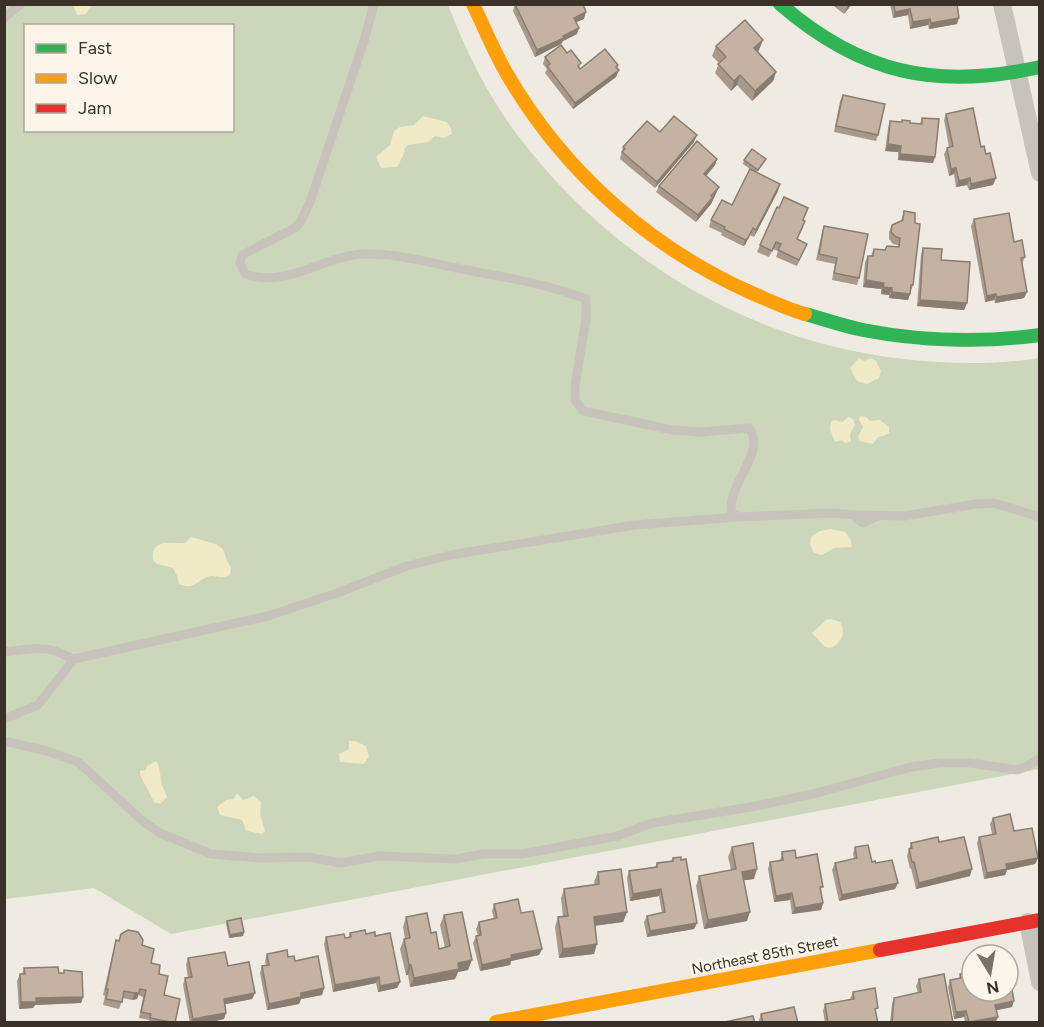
<svg xmlns="http://www.w3.org/2000/svg" width="1044" height="1027" font-family="Figtree,sans-serif">
<style>
.green{fill:#cbd6ba;fill-rule:evenodd}
.sand{fill:#f1eac6}
.lines{fill:none;stroke-linecap:round;stroke-linejoin:round}
.lane{stroke:#c8c3ba;stroke-width:9}
.street{stroke:#c8c3ba;stroke-width:18}
.fast{stroke:#30b455;stroke-width:14}
.slow{stroke:#ff9f0a;stroke-width:14}
.jam{stroke:#e5322d;stroke-width:14}
.wall{fill:#a9998b}
.shaded-wall{fill:#897d71}
.building{fill:#c4b2a2;stroke:#897d71;stroke-width:1.5}
.labels{text-anchor:middle;stroke-width:5;stroke-linejoin:round;paint-order:stroke}
.street-label{font-size:15px;fill:#3a3128;stroke:#fbf6e9}
</style>
<rect width="100%" height="100%" fill="#efebe2"/>
<path class="green" d="M4 5H448C465 48 485 91 513 129 606 256 747 342 904 359 948 364 995 365 1039 358V769L171 934 94 888 5 899ZM26 26H232V130H26Z"/>
<g class="sand">
<polygon points="73,5 73,4 92,5 86,14 77,15"/>
<polygon points="423,116 447,122 451,128 452,134 444,138 435,136 428,142 408,145 405,148 403,156 397,167 381,168 376,157 390,145 394,131 400,127 414,125"/>
<polygon points="859,358 864,361 871,358 876,361 881,371 879,378 867,384 857,381 850,368"/>
<polygon points="860,416 866,417 870,421 880,420 889,427 889,433 883,436 878,437 873,444 860,441 858,437 863,427 859,420"/>
<polygon points="848,417 853,419 855,425 850,434 851,442 845,443 842,440 835,442 830,429 831,422 834,420 842,422"/>
<polygon points="831,529 845,532 851,540 852,547 834,548 822,555 814,553 810,544 811,537 820,531"/>
<path d="M191 537 216 544 223 549 227 561 231 567 230 575C222 579 218 576 211 576 198 578 196 591 179 584L177 576 173 568 157 564 153 560C151 537 172 544 185 543Z"/>
<path d="M831 619 840 622C847 634 841 643 830 648L824 646 812 633 826 620Z"/>
<polygon points="349,741 355,741 366,746 369,756 364,764 340,762 339,754 349,749"/>
<polygon points="156,761 159,767 162,785 167,797 160,804 154,802 140,775 140,771 146,770 147,766"/>
<path d="M237 793 243 800 254 796 261 802 260 814 265 831 262 834C256 832 252 833 246 830L242 820 220 815 217 807 226 800 234 799Z"/>
</g>
<g class="lines">
<g class="lane">
<path d="M374 4 364 41 310 202 301 221 295 228 242 255 240 263 245 274C287 289 324 255 365 254 395 253 427 262 456 268 499 276 544 283 586 299V318L575 386V400L583 411 673 430 701 432 749 428C768 453 725 485 732 514L740 517 832 513 856 515"/>
<polyline points="4,18 21,4"/>
<polyline points="878,516 863,523 857,519 856,515 904,516 976,504 994,503 1040,517"/>
<path d="M4 652C20 650 40 646 55 651 62 653 67 657 74 659L268 616 337 593 407 566 451 555 635 525 737 517"/>
<polyline points="4,719 38,705 74,659"/>
<polyline points="4,741 47,751 78,762 145,823 160,833 211,854 261,858 308,857 341,863 379,856 456,859 483,854 522,854 617,836 652,823 751,807 813,794 911,767 939,763 970,763 1017,770 1028,766 1040,758"/>
</g>
<g class="street">
<polyline points="1002,4 1040,173"/>
<polyline points="1028,922 1040,982"/>
</g>
<g class="fast">
<path d="M780 4C861 74 936 90 1040 67"/>
<path d="M805 314C824 319 843 326 863 330 920 341 983 343 1040 335"/>
</g>
<g class="slow">
<path d="M473 4C484 27 494 52 507 74 563 171 651 249 754 294 771 301 787 309 805 314"/>
<polyline points="496,1022 880,950"/>
</g>
<polyline class="jam" points="880,950 1040,920"/>
</g>
<g class="wall">
<polygon points="515,4 584,19 576,22 577,34 563,41 561,44 535,57 513,11"/>
<polygon points="831,4 852,4 844,14"/>
<polygon points="890,4 957,4 957,24 929,29 928,25 910,29 908,15 893,18"/>
<polygon points="716,46 759,50 758,51 776,72 773,81 752,101 737,85 731,91 715,73 719,63 712,56"/>
<polygon points="545,57 580,69 618,65 616,77 573,109 545,73 547,69 543,64"/>
<polygon points="843,95 878,135 876,141 834,132 840,101"/>
<polygon points="946,114 981,147 993,185 969,190 967,185 956,187 954,174 949,176 944,154 947,148 949,147 944,120"/>
<polygon points="922,118 933,163 898,160 898,152 885,151 888,128 890,121 901,122 902,120 910,123 920,124"/>
<polygon points="660,132 694,142 655,188 620,159 623,147"/>
<polygon points="717,159 715,165 706,176 719,187 711,204 696,222 656,192 659,186"/>
<polygon points="766,159 757,172 778,191 754,237 750,235 745,245 743,246 721,235 722,233 709,227 711,220 732,205 750,169 743,164 744,160"/>
<polygon points="904,211 913,285 908,300 889,298 889,295 881,294 881,289 863,287 865,262 868,256 871,256 874,249 885,250 898,247 898,245 893,244 889,239 889,232 892,225 901,221"/>
<polygon points="974,219 1014,242 1025,257 1022,264 1027,292 1024,298 995,303 994,300 985,302 971,226"/>
<polygon points="803,220 803,228 797,239 807,244 797,266 776,257 778,251 773,249 769,257 757,252 760,245"/>
<polygon points="824,226 859,278 857,285 832,280 835,264 816,260 822,232"/>
<polygon points="923,248 941,260 967,303 964,310 917,306 921,254"/>
<polygon points="993,818 1014,831 1038,858 1035,864 1007,870 1005,875 984,879 977,843 979,837 992,834 990,824"/>
<polygon points="939,842 970,876 916,889 911,868 910,869 907,856 911,843"/>
<polygon points="732,847 754,879 744,880 747,921 704,929 696,886 699,876 731,870 728,857"/>
<polygon points="855,847 872,862 876,863 898,883 895,889 839,901 832,870 835,863 854,859 853,854"/>
<polygon points="782,852 796,858 821,891 823,903 821,910 792,914 790,900 774,902 768,869 770,862 780,861"/>
<polygon points="673,858 697,923 694,929 647,937 644,922 647,916 662,913 659,896 630,901 627,878 629,871 655,867 657,863 671,861"/>
<polygon points="598,872 627,912 623,922 595,926 594,954 559,958 555,927 558,917 563,917 561,898 564,889 595,885 594,882"/>
<polygon points="494,904 521,913 542,949 539,955 511,961 510,965 480,971 473,943 476,936 478,936 476,929 479,922 494,919 492,911"/>
<polygon points="444,915 468,970 458,972 455,979 410,987 408,975 406,975 400,949 404,939 405,939 403,927 406,917 431,933 439,949 445,948 440,925"/>
<polygon points="227,921 244,932 243,936 229,938 226,924"/>
<polygon points="350,933 366,934 375,936 400,982 397,988 378,992 376,983 333,992 324,944 326,937 345,938 349,937"/>
<polygon points="121,934 142,945 151,963 159,974 164,995 175,1023 148,1023 149,1020 139,1018 143,997 138,995 137,999 132,1000 123,998 119,1009 103,1005 105,996 103,995 114,947 116,940 119,941"/>
<polygon points="267,954 288,957 295,961 324,988 322,995 301,999 299,1004 267,1010 260,973 262,966 266,966 265,961"/>
<polygon points="188,958 228,966 255,993 252,999 225,1004 224,1019 207,1023 190,1023 183,985 185,978 188,978 186,965"/>
<polygon points="24,968 59,973 63,973 64,970 83,997 81,1003 35,1005 33,1008 19,1009 17,981 20,974 22,974"/>
<polygon points="960,974 1012,1007 996,1010 998,1017 995,1023 965,1023 964,1017 954,1019 948,987 950,980 959,979"/>
<polygon points="919,979 953,1023 890,1023 892,1004 894,998 918,993 916,986"/>
<polygon points="853,992 876,1014 878,1023 825,1023 823,1011 825,1004 850,999"/>
<polygon points="761,1014 798,1023 759,1023 759,1020"/>
</g>
<g class="shaded-wall">
<polygon points="849,4 852,4 844,14 847,7"/>
<polygon points="910,9 908,15 893,18 895,12"/>
<polygon points="586,12 584,19 572,24 574,18"/>
<polygon points="959,18 957,24 929,29 931,23"/>
<polygon points="930,19 928,25 910,29 913,22"/>
<polygon points="579,28 577,34 563,41 561,44 535,57 537,50 563,36"/>
<polygon points="763,40 759,50 751,57 754,48"/>
<polygon points="619,70 616,77 573,109 575,103"/>
<polygon points="776,72 773,81 752,101 755,91"/>
<polygon points="740,75 737,85 731,91 734,81"/>
<polygon points="697,135 694,142 655,188 657,182"/>
<polygon points="888,144 901,146 898,152 885,151"/>
<polygon points="900,154 935,157 933,163 898,160"/>
<polygon points="717,159 715,165 702,181 704,174"/>
<polygon points="956,168 954,174 949,176 951,169"/>
<polygon points="970,178 967,185 956,187 959,181"/>
<polygon points="996,178 993,185 969,190 971,184"/>
<polygon points="780,184 778,191 754,237 756,230"/>
<polygon points="719,187 711,204 696,222 698,215"/>
<polygon points="753,228 745,245 743,246 745,240"/>
<polygon points="866,280 884,283 881,289 863,287"/>
<polygon points="883,287 892,288 889,295 881,294"/>
<polygon points="892,292 910,294 908,300 889,298"/>
<polygon points="1027,292 1024,298 995,303 997,297"/>
<polygon points="996,294 994,300 985,302 987,296"/>
<polygon points="920,300 967,303 964,310 917,306"/>
<polygon points="1038,858 1035,864 1007,870 1005,875 984,879 987,873 1006,864"/>
<polygon points="757,869 754,879 739,881 742,872"/>
<polygon points="972,869 970,876 916,889 919,883"/>
<polygon points="898,883 895,889 839,901 842,895"/>
<polygon points="661,889 659,896 630,901 633,894"/>
<polygon points="792,893 790,900 774,902 776,896"/>
<polygon points="823,903 821,910 792,914 795,908"/>
<polygon points="627,912 623,922 590,926 594,917"/>
<polygon points="750,912 747,921 704,929 708,920"/>
<polygon points="697,923 694,929 647,937 650,931"/>
<polygon points="244,932 243,936 229,938 230,935"/>
<polygon points="597,944 594,954 559,958 563,949"/>
<polygon points="542,949 539,955 511,961 510,965 480,971 482,965 511,955"/>
<polygon points="472,960 468,970 458,972 455,979 410,987 414,978 458,963"/>
<polygon points="409,965 411,965 408,975 406,975"/>
<polygon points="379,977 376,983 333,992 335,985"/>
<polygon points="400,982 397,988 378,992 380,986"/>
<polygon points="324,988 322,995 301,999 299,1004 267,1010 269,1004 301,993"/>
<polygon points="135,993 139,993 137,999 132,1000"/>
<polygon points="255,993 252,999 221,1005 224,999"/>
<polygon points="83,997 81,1003 35,1005 33,1008 19,1009 21,1002 36,998"/>
<polygon points="1014,1001 1012,1007 993,1011 995,1005"/>
<polygon points="966,1011 964,1017 954,1019 956,1012"/>
<polygon points="226,1013 224,1019 207,1023 191,1023 193,1019"/>
<polygon points="998,1017 995,1023 969,1022"/>
</g>
<g class="building">
<polygon points="515,4 583,4 586,12 574,18 579,28 563,36 564,38 537,50"/>
<polygon points="894,4 957,4 959,18 931,23 930,19 913,22 910,9 895,12"/>
<polygon points="745,20 763,40 754,48 776,72 755,91 740,75 734,81 718,64 726,57 716,46"/>
<polygon points="561,45 567,53 571,50 581,63 578,66 580,69 605,49 618,65 616,67 619,70 575,103 547,66 550,64 545,57"/>
<polygon points="843,95 885,104 878,135 836,126"/>
<polygon points="973,108 981,147 984,146 986,154 990,153 996,178 971,184 970,178 959,181 956,168 951,169 947,148 953,146 946,114"/>
<polygon points="674,116 697,135 657,182 622,152 625,149 623,147 647,121 660,132"/>
<polygon points="922,118 939,119 935,157 900,154 901,146 888,144 890,121 902,122 902,120 910,121 910,123 922,124"/>
<polygon points="697,141 717,159 704,174 719,187 711,196 713,197 698,215 659,186"/>
<polygon points="752,149 766,159 758,170 744,160"/>
<polygon points="750,169 780,184 756,230 753,228 748,238 745,240 724,229 725,227 711,220 722,200 732,205"/>
<polygon points="784,197 808,208 803,220 805,221 797,239 807,244 799,260 778,250 781,244 776,242 772,251 760,245 777,207 779,208"/>
<polygon points="904,211 915,213 915,223 920,224 913,285 911,285 910,294 892,292 892,288 883,287 884,283 866,280 868,256 873,256 874,249 885,250 887,246 899,247 900,238 896,237 891,232 892,225 903,220"/>
<polygon points="1009,213 1014,242 1022,240 1025,257 1021,258 1027,292 997,297 996,294 987,296 974,219"/>
<polygon points="824,226 868,234 859,278 834,273 837,258 819,254"/>
<polygon points="923,248 942,249 941,260 970,262 967,303 920,300"/>
<polygon points="1010,814 1014,831 1032,828 1038,858 1006,864 1007,869 987,873 979,837 996,834 993,818"/>
<polygon points="938,837 939,842 964,837 972,869 919,883 914,862 912,862 909,849 912,848 911,843"/>
<polygon points="753,843 757,869 742,872 750,912 708,920 699,876 736,869 732,847"/>
<polygon points="868,845 872,862 875,861 876,863 892,860 898,883 842,895 835,863 857,858 855,847"/>
<polygon points="795,850 796,858 817,854 823,887 820,887 823,903 795,908 792,893 776,896 770,862 783,860 782,852"/>
<polygon points="681,857 681,860 686,859 697,923 650,931 647,916 665,912 661,889 633,894 629,871 657,867 657,863 673,861 673,858"/>
<polygon points="621,869 627,912 594,917 597,944 563,949 558,917 568,916 564,889 599,884 598,872"/>
<polygon points="518,899 521,913 533,911 542,949 511,955 512,958 482,965 476,936 481,935 479,922 497,918 494,904"/>
<polygon points="462,912 472,960 458,963 459,969 414,978 411,965 409,965 404,939 410,938 406,917 427,913 431,933 436,932 439,949 450,946 444,915"/>
<polygon points="241,918 244,932 230,935 227,921"/>
<polygon points="128,930 138,932 143,940 142,945 154,949 151,963 160,965 159,974 168,976 164,995 180,999 175,1023 150,1018 151,1014 141,1012 146,990 140,989 139,993 135,993 124,991 122,1002 106,999 108,989 106,989 116,940 119,941 121,934"/>
<polygon points="365,930 366,934 375,932 375,936 390,933 400,982 380,986 379,977 335,985 326,937 344,934 345,938 351,937 350,933"/>
<polygon points="287,950 288,957 294,956 295,961 318,956 324,988 301,993 301,997 269,1004 262,966 269,965 267,954"/>
<polygon points="225,952 228,966 249,962 255,993 224,999 226,1013 193,1019 185,978 192,977 188,958"/>
<polygon points="58,967 59,973 64,973 64,970 82,972 83,997 36,998 36,1002 21,1002 20,974 25,974 24,968"/>
<polygon points="972,972 972,991 1008,991 1008,974 1009,974 1014,1001 995,1005 998,1017 969,1022 966,1011 956,1012 950,980 961,978 960,974"/>
<polygon points="944,974 953,1023 892,1023 894,998 921,992 919,979"/>
<polygon points="875,988 878,1008 875,1009 878,1023 828,1023 825,1004 854,999 853,992"/>
<polygon points="794,1007 798,1023 763,1023 761,1014"/>
<polygon points="753,1016 755,1023 720,1023"/>
</g>
<g class="labels">
<g class="street-label">
<text transform="translate(765 955) rotate(-11)" y="5">Northeast 85th Street</text>
</g>
</g>
<rect width="1044" height="1027" fill="none" stroke="#3a3128" stroke-width="12"/>
<rect x="24" y="24" width="210" height="108" fill="#fbf6e9" stroke="#aea79c" stroke-width="1.5"/>
<rect x="36" y="44" width="30" height="9" fill="#30b455" stroke="#aea79c" stroke-width="1.5"/>
<text x="78" y="54" font-size="18" fill="#3a3128">Fast</text>
<rect x="36" y="74" width="30" height="9" fill="#ff9f0a" stroke="#aea79c" stroke-width="1.5"/>
<text x="78" y="84" font-size="18" fill="#3a3128">Slow</text>
<rect x="36" y="104" width="30" height="9" fill="#e5322d" stroke="#aea79c" stroke-width="1.5"/>
<text x="78" y="114" font-size="18" fill="#3a3128">Jam</text>
<g transform="translate(990 973) rotate(169)"><circle r="28" fill="#fbf6e9" stroke="#aea79c" stroke-width="1.5"/>
<path d="M0-4.5L10 22L0 15L-10 22Z" fill="#797269"/>
<text y="-9" font-size="16" font-weight="bold" text-anchor="middle" fill="#3a3128">N</text>
</g>
</svg>
